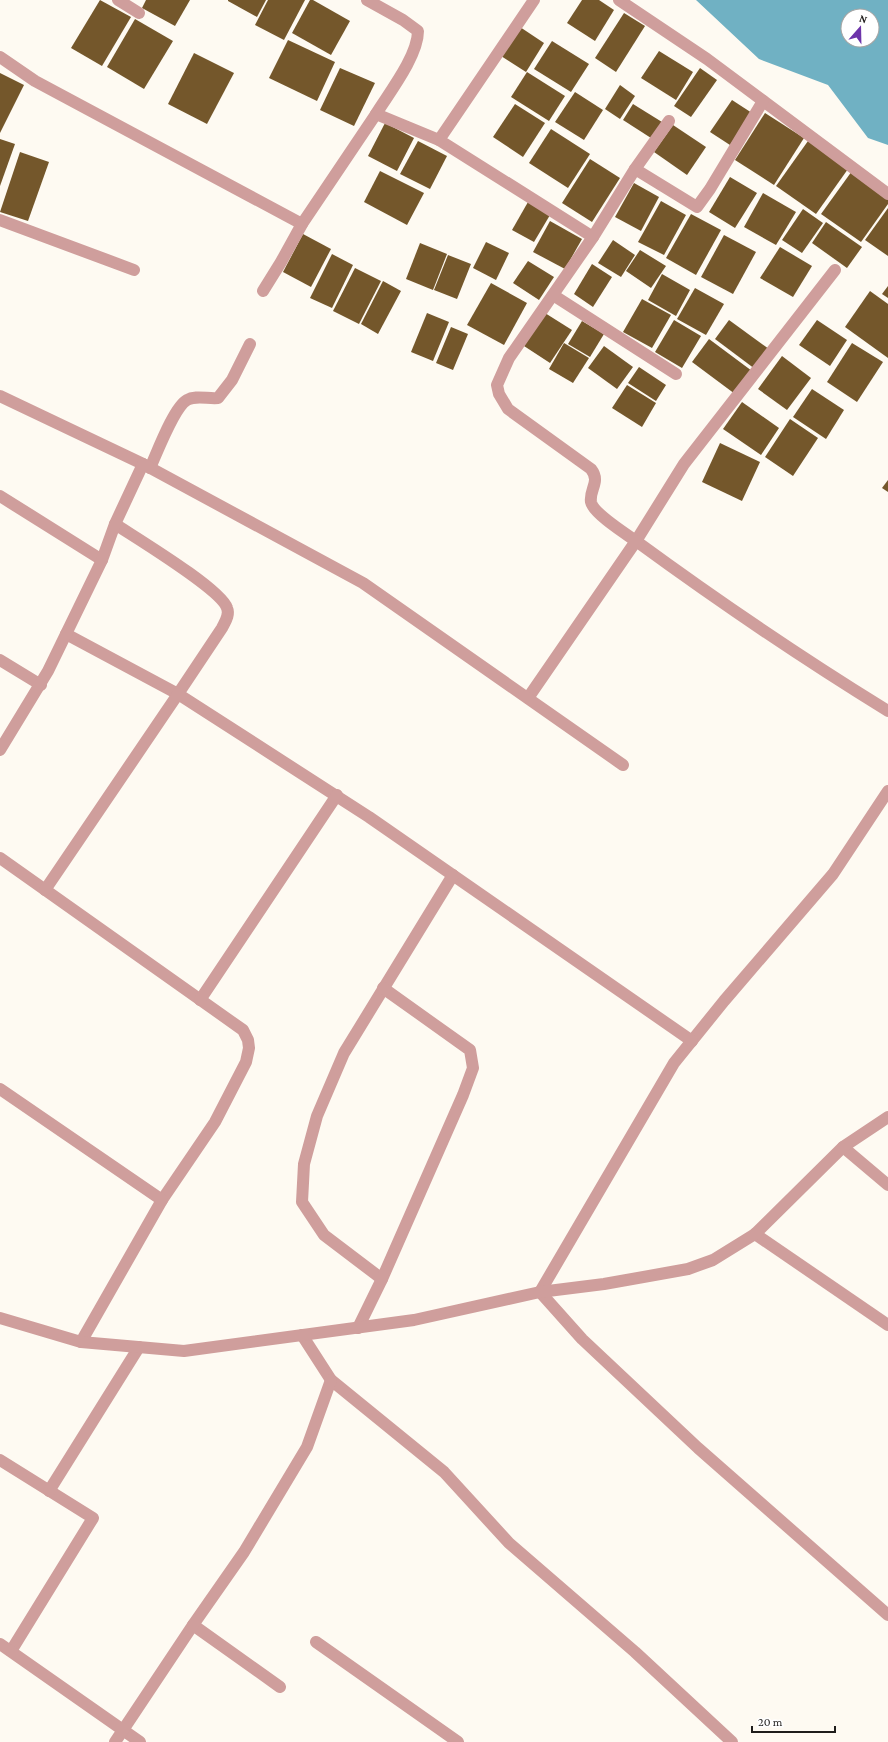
<svg xmlns="http://www.w3.org/2000/svg" width="888" height="1742" font-family="'Crimson Pro',serif">
<style>
.water{fill:#70b1c3;fill-rule:evenodd}
.building{fill:#74572b}
.lines{fill:none;stroke-linecap:round;stroke-linejoin:round}
.minor{stroke:#cf9e9c;stroke-width:12}
.tertiary{stroke:#cf9e9c;stroke-width:12}
</style>
<rect width="100%" height="100%" fill="#fefaf2"/>
<path class="water" d="M696 0H888V145L868 138 828 85 759 59ZM848 16H872V40H848Z"/>
<g class="building">
<polygon points="100,0 131,17 102,66 71,48"/>
<polygon points="146,0 190,0 175,26 142,8"/>
<polygon points="228,0 266,0 257,17 228,1"/>
<polygon points="268,0 305,0 284,40 255,25"/>
<polygon points="310,0 313,0 350,21 331,55 292,33"/>
<polygon points="582,0 599,0 614,10 595,41 567,23"/>
<polygon points="624,13 645,26 616,72 595,58"/>
<polygon points="135,19 173,41 144,89 107,67"/>
<polygon points="520,27 544,43 526,72 501,56"/>
<polygon points="288,40 335,62 317,101 269,78"/>
<polygon points="552,41 589,64 571,92 534,69"/>
<polygon points="659,51 693,72 676,100 641,78"/>
<polygon points="194,53 234,73 207,124 168,104"/>
<polygon points="340,68 375,83 354,126 320,110"/>
<polygon points="700,68 717,80 691,117 674,106"/>
<polygon points="527,72 565,96 549,121 511,97"/>
<polygon points="0,73 24,85 0,133"/>
<polygon points="620,85 635,96 620,119 605,109"/>
<polygon points="575,92 603,110 584,140 555,122"/>
<polygon points="732,100 752,113 730,145 710,132"/>
<polygon points="515,104 545,123 523,157 493,137"/>
<polygon points="633,104 662,122 651,138 623,120"/>
<polygon points="765,113 804,138 774,185 735,160"/>
<polygon points="385,123 414,138 397,171 368,156"/>
<polygon points="673,125 706,147 687,175 654,152"/>
<polygon points="551,129 590,154 568,188 529,163"/>
<polygon points="0,139 15,144 0,186"/>
<polygon points="418,141 447,156 430,189 400,174"/>
<polygon points="808,141 848,169 816,214 776,186"/>
<polygon points="20,152 49,162 28,221 0,212"/>
<polygon points="590,159 620,178 592,222 562,203"/>
<polygon points="380,171 424,193 407,225 364,202"/>
<polygon points="852,171 888,196 888,204 861,242 821,214"/>
<polygon points="730,177 757,193 735,228 709,212"/>
<polygon points="634,183 659,197 641,231 615,217"/>
<polygon points="763,193 796,212 776,245 744,227"/>
<polygon points="661,201 686,215 664,255 638,242"/>
<polygon points="528,202 550,215 534,242 512,230"/>
<polygon points="888,208 888,256 865,240"/>
<polygon points="803,209 823,223 802,253 782,240"/>
<polygon points="691,214 721,230 696,275 666,258"/>
<polygon points="550,221 582,239 565,269 533,252"/>
<polygon points="826,222 862,247 847,268 812,243"/>
<polygon points="303,234 331,249 311,287 283,272"/>
<polygon points="724,235 756,252 733,294 701,277"/>
<polygon points="613,240 635,255 621,277 598,263"/>
<polygon points="486,242 509,253 496,280 473,268"/>
<polygon points="420,243 447,254 433,290 406,279"/>
<polygon points="780,247 812,266 793,297 760,278"/>
<polygon points="640,250 666,266 651,288 626,271"/>
<polygon points="332,254 353,265 332,308 310,298"/>
<polygon points="448,255 471,264 457,299 434,290"/>
<polygon points="528,261 554,277 539,300 513,283"/>
<polygon points="592,264 612,277 593,307 574,294"/>
<polygon points="355,268 381,281 359,324 333,311"/>
<polygon points="662,274 690,290 676,316 648,300"/>
<polygon points="383,281 401,291 378,334 361,324"/>
<polygon points="491,283 527,303 504,345 467,325"/>
<polygon points="888,286 888,298 882,294"/>
<polygon points="695,288 724,304 706,335 677,319"/>
<polygon points="870,291 888,304 888,358 845,327"/>
<polygon points="642,299 671,315 652,348 623,332"/>
<polygon points="427,313 449,322 433,361 411,352"/>
<polygon points="545,313 572,330 550,363 524,346"/>
<polygon points="674,320 701,336 682,368 655,352"/>
<polygon points="729,320 769,349 755,369 715,339"/>
<polygon points="817,320 847,340 830,366 799,345"/>
<polygon points="582,321 604,334 590,357 568,344"/>
<polygon points="451,327 468,334 453,370 436,363"/>
<polygon points="709,339 752,371 735,394 692,362"/>
<polygon points="564,343 589,358 573,383 549,369"/>
<polygon points="852,343 883,362 857,402 827,382"/>
<polygon points="604,346 633,367 617,389 588,368"/>
<polygon points="782,356 811,378 787,410 758,389"/>
<polygon points="639,367 666,385 656,401 628,383"/>
<polygon points="627,385 656,403 642,427 612,408"/>
<polygon points="812,389 844,410 826,439 793,417"/>
<polygon points="742,402 779,428 761,455 723,429"/>
<polygon points="790,419 818,438 793,476 765,457"/>
<polygon points="720,443 760,462 742,501 702,482"/>
<polygon points="888,480 888,492 882,488"/>
</g>
<g class="lines">
<g class="minor">
<polyline points="118,0 139,13"/>
<path d="M367 0 403 20 418 31C418 56 389 93 376 114"/>
<polyline points="534,0 439,140 593,237"/>
<polyline points="619,0 707,59 888,194"/>
<polyline points="0,57 35,81 302,224"/>
<polyline points="635,169 697,207 710,189 763,101"/>
<polyline points="0,220 134,270"/>
<path d="M835 270 684 464 636 541C718 601 802 658 888 711"/>
<polyline points="263,291 281,262 302,224 376,114 439,140"/>
<polyline points="553,295 676,374"/>
<polyline points="0,396 143,464"/>
<path d="M150 468C157 453 174 407 187 400 195 395 208 399 218 398L232 380 250 344"/>
<polyline points="0,496 102,560"/>
<path d="M66 634 178 694 222 628C225 622 230 615 227 608 221 589 136 538 115 524"/>
<polyline points="0,660 41,685"/>
<path d="M528 698 636 541C626 534 593 513 591 502 589 489 601 482 591 469L508 409 499 394 497 385 509 358 593 237 635 169 669 121"/>
<polyline points="0,750 48,671 102,560 115,524 143,464 363,583 623,765"/>
<polyline points="888,791 833,874 724,1001 674,1063 540,1292 582,1339 698,1448 888,1615"/>
<polyline points="0,858 243,1030 248,1040 249,1048 246,1062 215,1122 162,1200 81,1342"/>
<polyline points="45,890 178,694 369,817 692,1041"/>
<polyline points="200,1000 337,795"/>
<polyline points="0,1089 162,1200"/>
<polyline points="843,1147 888,1185"/>
<polyline points="755,1234 888,1325"/>
<polyline points="382,1279 324,1235 302,1202 304,1164 317,1116 344,1053 453,875"/>
<polyline points="358,1328 382,1279 463,1095 473,1068 470,1050 383,988"/>
<polyline points="302,1335 331,1380 444,1472 509,1543 635,1652 732,1742"/>
<polyline points="0,1460 93,1518 11,1651"/>
<polyline points="49,1491 139,1347"/>
<polyline points="193,1625 280,1687"/>
<polyline points="316,1642 458,1742"/>
<polyline points="0,1644 140,1742"/>
<polyline points="115,1742 193,1625 244,1552 307,1447 331,1380"/>
</g>
<polyline class="tertiary" points="0,1318 81,1342 184,1351 414,1320 540,1292 604,1284 688,1269 713,1260 755,1234 843,1147 888,1117"/>
</g>
<g transform="translate(860 28) rotate(20)"><circle r="19" fill="#ffffff" stroke="#a5a5a4"/>
<path d="M0-3L7 15L0 10L-7 15Z" fill="#6d34aa"/>
<text y="-6" font-size="11" font-weight="bold" text-anchor="middle" fill="#1f1d1b">N</text>
</g>
<path d="M752 1726v6h83v-6" fill="none" stroke="#1f1d1b" stroke-width="2"/>
<text x="758" y="1726" font-size="12" fill="#1f1d1b" stroke="#ffffff" stroke-width="3" paint-order="stroke">20 m</text>
</svg>
